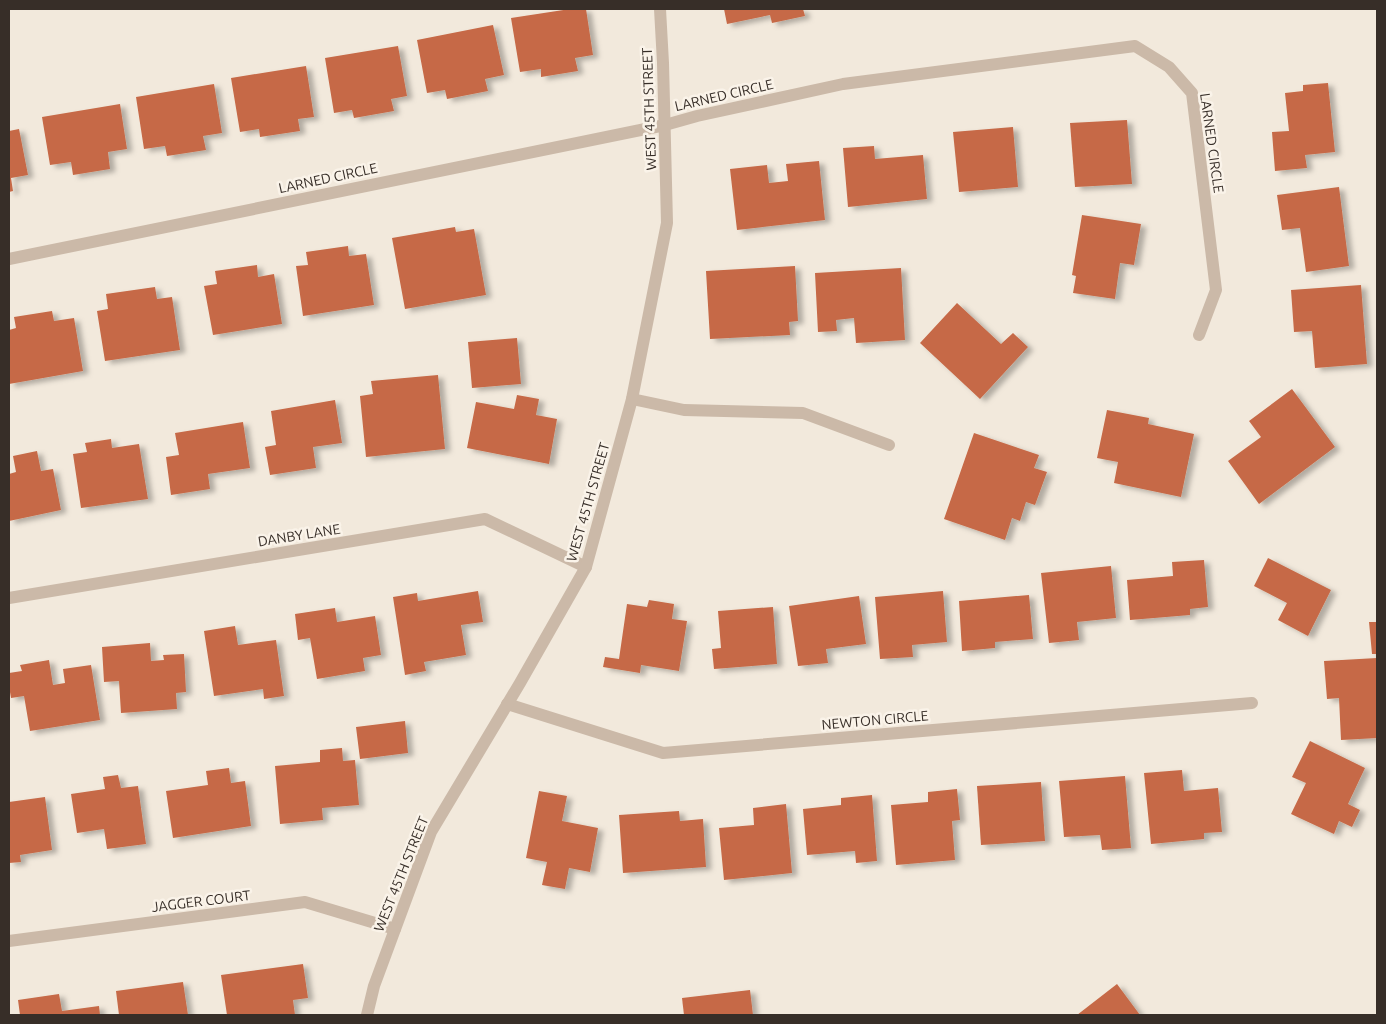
<svg xmlns="http://www.w3.org/2000/svg" width="1386" height="1024" font-family="Ubuntu,sans-serif">
<style>
.building{fill:#c66946;filter:url(#shadow)}
.lines{fill:none;stroke-linecap:round;stroke-linejoin:round}
.minor{stroke:#cbb9a8;stroke-width:12}
.labels{text-anchor:middle;stroke-width:5;stroke-linejoin:round;paint-order:stroke}
.street-label{font-size:14px;fill:#372e28;stroke:#faf3e9}
</style>
<defs>
<filter id="shadow"><feDropShadow dx="5.5" dy="3" stdDeviation="2.5" flood-color="#0004"/></filter>
</defs>
<rect width="100%" height="100%" fill="#f2e9dc"/>
<g class="building">
<polygon points="570,9 586,9 593,55 575,58 578,71 541,77 541,69 520,72 511,18"/>
<polygon points="724,9 803,9 805,16 772,23 770,15 727,24"/>
<polygon points="493,25 504,75 485,79 488,91 447,99 445,90 427,93 417,40"/>
<polygon points="398,46 407,96 391,99 394,111 354,118 352,110 334,113 325,58"/>
<polygon points="306,66 314,117 298,119 300,131 260,137 259,129 240,132 231,78"/>
<polygon points="1328,83 1335,152 1305,155 1307,168 1275,171 1272,132 1289,131 1285,93 1303,91 1303,85"/>
<polygon points="214,84 222,133 203,136 206,150 167,156 165,146 144,149 136,97"/>
<polygon points="120,104 127,149 108,152 110,169 73,175 71,162 50,165 42,117"/>
<polygon points="1127,120 1132,184 1075,187 1070,123"/>
<polygon points="1013,127 1018,187 959,192 953,132"/>
<polygon points="19,129 28,175 11,178 13,191 9,192 9,131"/>
<polygon points="874,146 875,159 923,155 927,199 848,207 843,148"/>
<polygon points="819,161 825,220 737,230 730,169 767,165 769,183 788,181 786,164"/>
<polygon points="1339,187 1349,266 1306,272 1300,228 1282,230 1277,195"/>
<polygon points="1082,215 1141,224 1134,265 1120,263 1115,299 1073,293 1076,276 1072,275"/>
<polygon points="455,227 456,232 474,229 486,295 405,309 392,238"/>
<polygon points="348,246 349,256 366,254 374,305 303,316 296,266 308,265 306,252"/>
<polygon points="257,265 258,277 274,274 282,324 213,335 204,286 217,284 215,271"/>
<polygon points="795,266 798,321 789,322 790,335 710,339 706,271"/>
<polygon points="901,268 905,340 856,343 854,318 836,320 837,331 818,332 815,273"/>
<polygon points="1361,285 1367,364 1315,368 1312,331 1294,332 1291,290"/>
<polygon points="155,287 157,299 172,297 180,350 105,361 97,311 108,309 106,294"/>
<polygon points="957,303 1001,344 1013,333 1028,347 980,399 920,343"/>
<polygon points="52,311 54,321 74,318 83,371 9,384 9,330 16,328 14,317"/>
<polygon points="517,338 521,384 472,388 468,342"/>
<polygon points="438,375 445,449 366,457 360,396 373,394 371,381"/>
<polygon points="1292,389 1335,447 1259,504 1228,461 1261,437 1249,421"/>
<polygon points="517,395 539,399 536,415 557,419 549,464 467,448 476,402 514,409"/>
<polygon points="335,400 342,443 313,447 316,468 270,475 265,447 276,445 271,411"/>
<polygon points="1107,410 1149,418 1148,424 1194,434 1181,497 1114,483 1118,462 1097,458"/>
<polygon points="243,422 250,468 208,474 210,489 171,495 166,457 179,455 175,433"/>
<polygon points="974,433 1039,455 1034,468 1047,472 1035,505 1026,502 1020,521 1012,518 1005,540 944,519"/>
<polygon points="111,439 112,448 139,444 148,499 81,508 73,454 87,452 85,443"/>
<polygon points="37,451 41,471 53,469 61,510 9,521 9,474 16,472 13,456"/>
<polygon points="1268,558 1331,590 1308,636 1278,620 1287,603 1254,586"/>
<polygon points="1204,560 1208,607 1190,609 1190,615 1130,620 1127,580 1173,576 1172,562"/>
<polygon points="1111,566 1116,618 1077,622 1079,640 1049,643 1041,573"/>
<polygon points="478,591 483,622 461,625 466,655 424,662 426,671 405,675 393,597 417,593 418,601"/>
<polygon points="943,591 947,642 912,645 913,657 880,659 875,597"/>
<polygon points="1029,595 1033,639 995,642 995,648 962,651 959,601"/>
<polygon points="859,596 866,644 826,649 828,663 798,666 789,606"/>
<polygon points="649,600 674,604 672,619 687,621 679,671 641,665 640,673 603,667 605,657 619,659 627,604 647,607"/>
<polygon points="773,607 777,664 714,669 712,649 721,648 718,611"/>
<polygon points="335,608 337,622 375,616 381,655 363,658 365,671 317,679 310,638 298,640 295,614"/>
<polygon points="1369,622 1377,622 1377,654 1372,654"/>
<polygon points="235,626 238,645 276,640 284,696 264,699 263,689 214,696 204,631"/>
<polygon points="150,643 151,661 164,660 163,655 184,654 186,692 176,693 177,709 121,713 119,681 104,682 102,647"/>
<polygon points="1377,658 1377,738 1341,740 1339,698 1327,699 1324,661"/>
<polygon points="49,660 53,685 65,683 63,669 91,665 100,720 30,731 24,696 11,698 9,686 9,673 22,671 20,665"/>
<polygon points="405,721 408,753 360,759 356,727"/>
<polygon points="1310,741 1365,768 1348,804 1360,810 1352,827 1339,821 1334,834 1291,814 1306,783 1292,777"/>
<polygon points="342,748 343,761 355,760 359,805 322,808 323,820 280,824 275,766 320,762 320,750"/>
<polygon points="229,768 231,783 245,781 251,826 173,838 166,791 208,785 206,771"/>
<polygon points="1182,770 1184,791 1218,788 1222,832 1204,833 1204,839 1151,844 1144,773"/>
<polygon points="118,775 121,788 138,786 146,844 107,849 104,829 77,833 71,794 105,789 103,777"/>
<polygon points="1125,776 1131,848 1102,850 1100,835 1064,837 1059,781"/>
<polygon points="1041,782 1045,841 981,845 977,786"/>
<polygon points="957,789 960,820 952,821 955,860 896,865 891,805 928,802 928,792"/>
<polygon points="539,791 567,796 562,821 598,828 590,872 569,868 565,889 542,885 547,862 526,858"/>
<polygon points="872,795 877,861 856,863 855,851 807,855 803,809 841,805 841,798"/>
<polygon points="45,797 52,850 20,855 21,862 9,863 9,802"/>
<polygon points="786,804 792,873 724,880 719,828 754,825 753,808"/>
<polygon points="679,811 680,821 703,819 706,867 623,873 619,815"/>
<polygon points="303,964 308,998 293,1000 295,1015 227,1015 221,975"/>
<polygon points="183,982 188,1015 119,1015 116,991"/>
<polygon points="1117,984 1140,1015 1077,1015"/>
<polygon points="750,990 753,1015 684,1015 682,998"/>
<polygon points="59,994 62,1011 99,1006 100,1015 20,1015 18,1000"/>
</g>
<g class="lines">
<g class="minor">
<polyline points="9,259 665,125 697,116 843,84 1135,46 1169,67 1192,93 1216,290 1199,335"/>
<polyline points="632,399 684,410 803,413 889,445"/>
<polyline points="9,598 485,519 586,567"/>
<polyline points="507,704 663,753 1252,703"/>
<polyline points="9,941 305,902 395,929"/>
<polyline points="367,1015 374,986 431,832 520,683 586,567 632,399 667,223 663,63 660,9"/>
</g>
</g>
<g class="labels">
<g class="street-label">
<text transform="translate(724 95) rotate(-13)" y="5">LARNED CIRCLE</text>
<text transform="translate(649 109) rotate(-92)" y="5">WEST 45TH STREET</text>
<text transform="translate(1212 143) rotate(82)" y="5">LARNED CIRCLE</text>
<text transform="translate(328 178) rotate(-12)" y="5">LARNED CIRCLE</text>
<text transform="translate(588 502) rotate(-74)" y="5">WEST 45TH STREET</text>
<text transform="translate(299 535) rotate(-9)" y="5">DANBY LANE</text>
<text transform="translate(875 720) rotate(-5)" y="5">NEWTON CIRCLE</text>
<text transform="translate(401 874) rotate(-68)" y="5">WEST 45TH STREET</text>
<text transform="translate(201 901) rotate(-7)" y="5">JAGGER COURT</text>
</g>
</g>
<rect width="1386" height="1024" fill="none" stroke="#372e28" stroke-width="20"/>
</svg>
